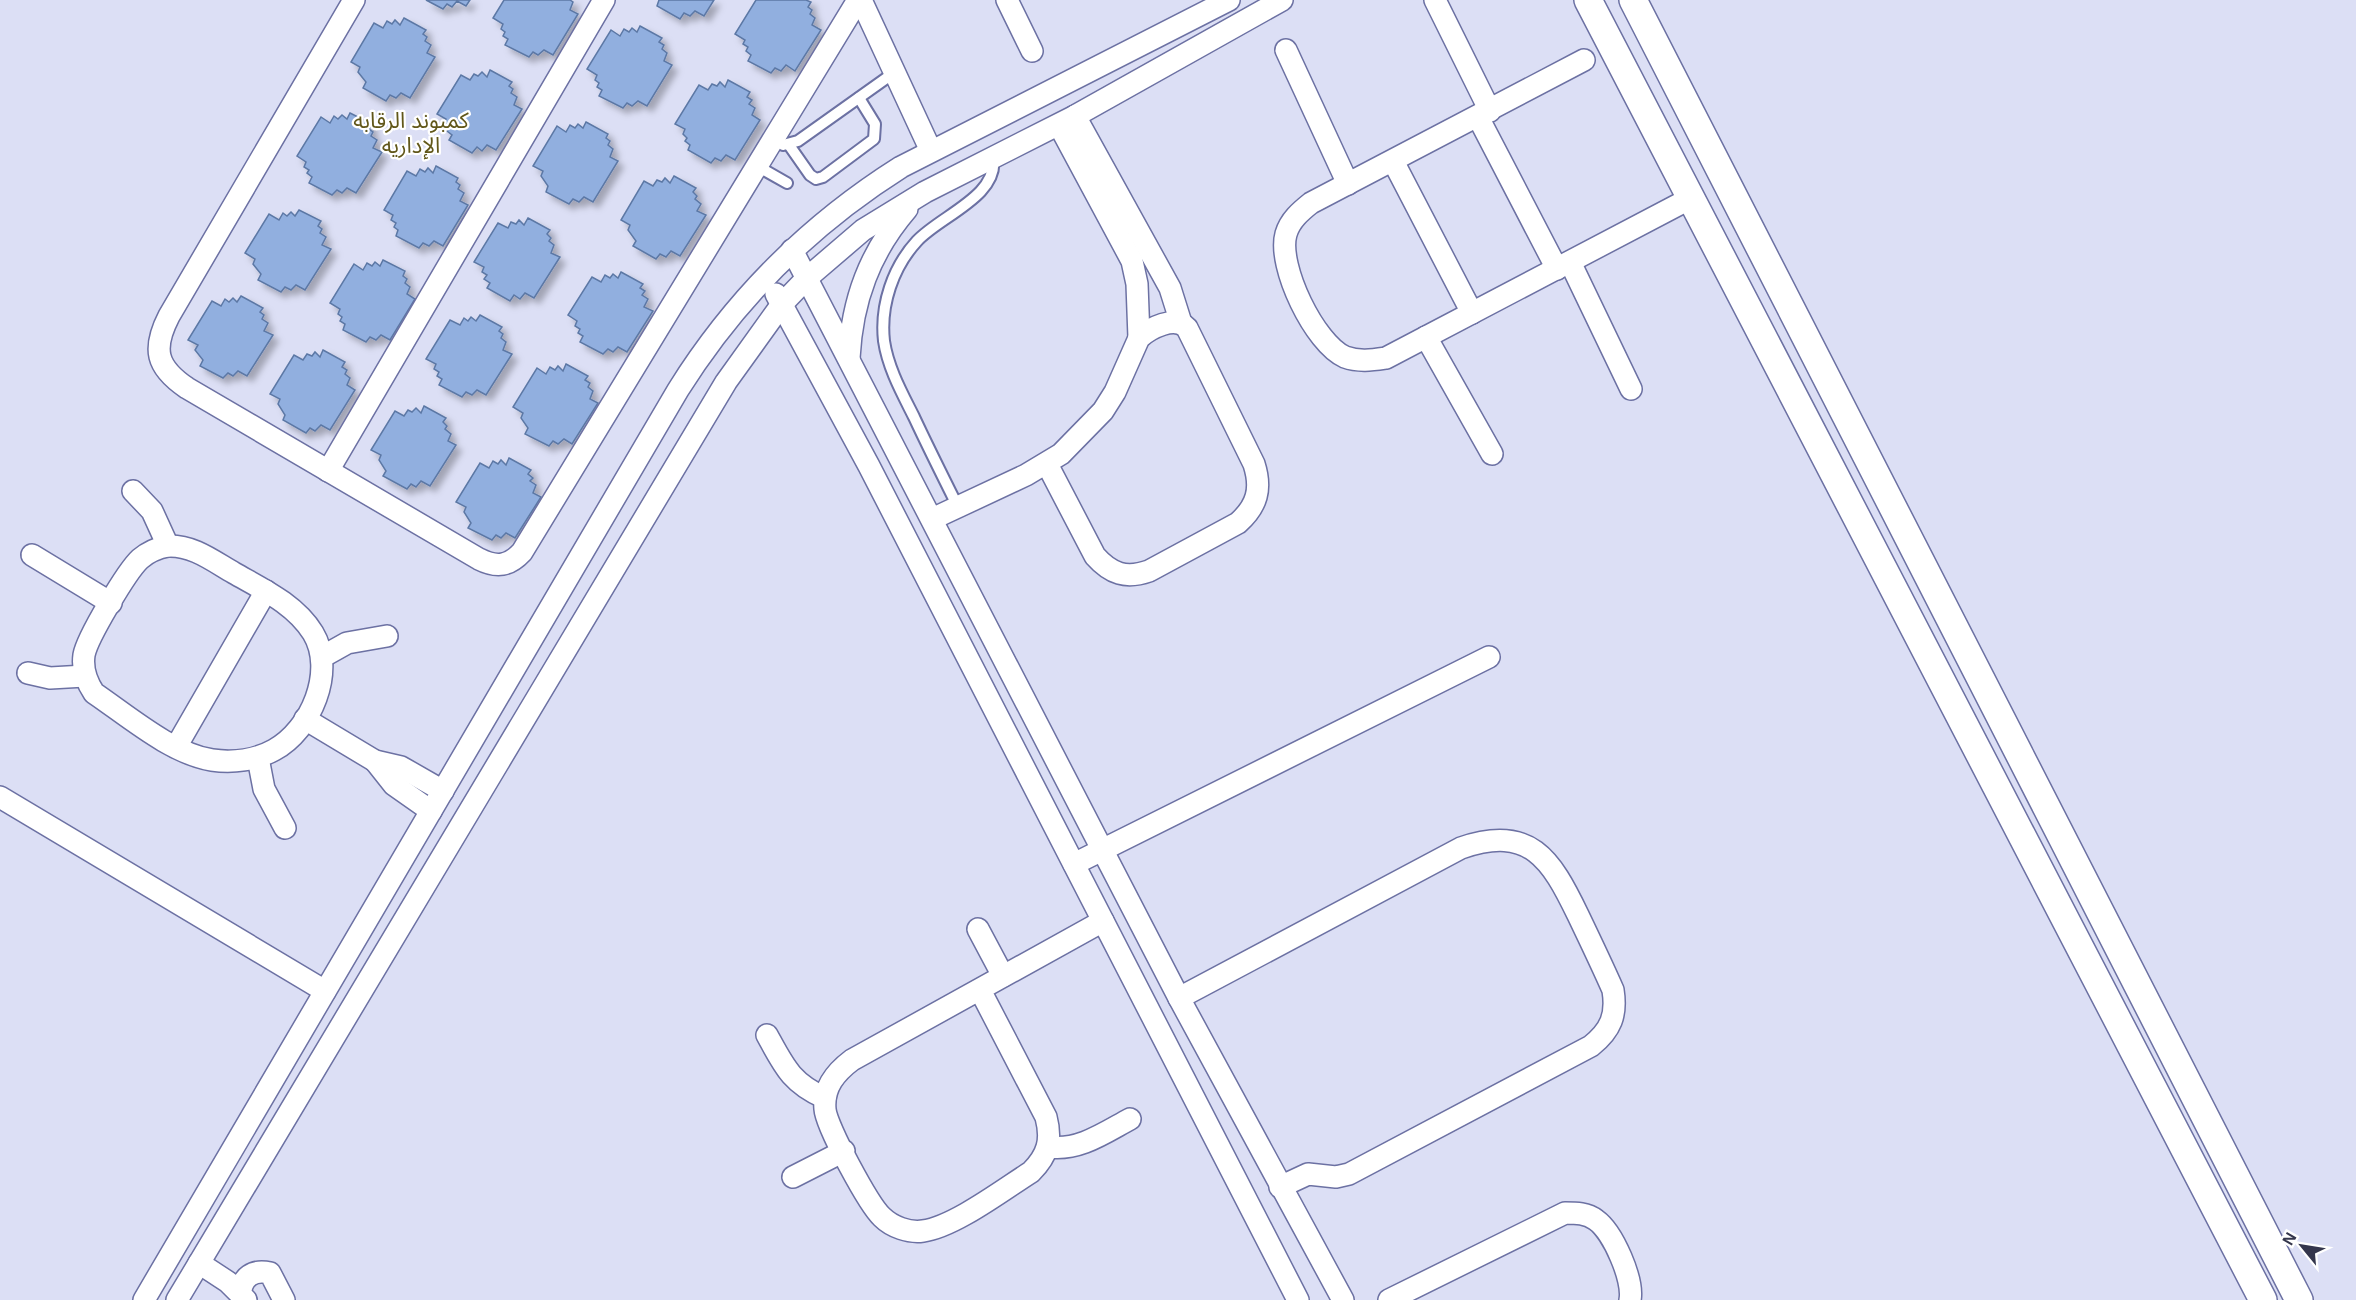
<svg xmlns="http://www.w3.org/2000/svg" width="2356" height="1300" font-family="Arial,'Noto Sans Arabic',sans-serif">
<style>
.building{fill:#91afdf;stroke:#5c78a5;stroke-width:1.5;filter:url(#shadow)}
.lines{fill:none;stroke-linecap:round;stroke-linejoin:round}
.service-casing{stroke:#6c71a3;stroke-width:14}
.minor-casing{stroke:#6c71a3;stroke-width:24}
.tertiary-casing{stroke:#6c71a3;stroke-width:30}
.service{stroke:#fff;stroke-width:10}
.minor{stroke:#fff;stroke-width:21}
.tertiary{stroke:#fff;stroke-width:27}
.labels{text-anchor:middle;stroke-width:4.5;stroke-linejoin:round;paint-order:stroke}
.neighbourhood-label{font-size:22px;fill:#61571a;stroke:#fff}
</style>
<defs>
<filter id="shadow"><feDropShadow dx="5.5" dy="5.5" stdDeviation="3" flood-color="#0004"/></filter>
</defs>
<rect width="100%" height="100%" fill="#dcdff5"/>
<g class="building">
<polygon points="426,0 470,0 466,6 457,1 452,7 447,4 443,9"/>
<polygon points="504,0 570,0 573,2 570,10 578,14 553,55 544,50 538,55 533,52 529,57 505,45 508,39 503,36 505,32 501,29 503,24 493,18"/>
<polygon points="659,0 714,0 704,16 695,11 690,16 684,13 680,19 657,6"/>
<polygon points="756,0 806,0 811,2 808,7 812,10 810,14 815,18 812,25 821,30 795,71 786,65 781,71 775,68 771,73 748,61 751,55 746,51 748,47 743,44 745,40 735,34"/>
<polygon points="404,18 426,30 423,34 427,37 425,41 431,45 427,53 435,57 410,98 401,93 396,98 390,95 386,101 363,88 366,82 358,72 360,67 351,62 374,23 383,28 387,21 392,24 395,20 400,25"/>
<polygon points="640,26 662,38 659,42 664,45 662,49 667,53 664,61 672,65 647,106 638,101 632,106 627,103 623,108 599,96 602,90 597,87 599,83 595,80 597,75 587,69 611,30 620,36 624,29 629,32 632,28 637,32"/>
<polygon points="490,70 512,82 509,86 513,89 511,93 517,97 514,105 522,109 496,150 487,145 482,151 477,147 472,153 449,140 452,135 447,131 449,127 444,124 446,119 437,114 461,75 470,80 474,74 478,76 482,72 487,77"/>
<polygon points="728,80 750,92 747,97 752,100 749,104 755,108 752,115 760,120 735,160 726,155 721,161 715,158 711,163 688,150 690,145 685,141 687,138 683,134 685,129 675,124 699,85 708,90 712,84 717,86 720,82 725,87"/>
<polygon points="350,113 372,124 369,129 373,132 371,136 377,140 373,148 382,152 356,193 347,188 342,193 337,190 332,195 309,183 312,177 307,173 309,170 304,167 306,162 297,156 321,117 330,123 334,116 338,119 342,115 347,119"/>
<polygon points="586,122 608,134 606,138 610,141 608,145 613,149 610,157 618,161 593,202 584,197 579,202 573,199 569,204 546,192 548,186 541,176 543,171 533,166 557,126 566,132 570,125 575,128 578,124 583,128"/>
<polygon points="436,166 458,178 456,182 460,185 458,189 464,193 460,201 468,205 443,246 434,241 429,246 423,243 419,248 396,236 398,230 394,227 396,223 391,220 393,215 384,210 407,171 416,176 420,169 425,172 428,168 433,173"/>
<polygon points="674,176 696,188 693,192 697,196 695,199 701,204 697,211 706,215 680,256 671,251 666,257 660,254 656,259 633,246 636,241 628,230 630,225 621,220 644,181 653,186 657,180 662,182 665,178 670,183"/>
<polygon points="299,210 321,221 318,226 322,229 320,233 326,237 322,245 331,249 305,290 296,285 291,290 285,287 281,292 258,280 261,274 253,264 255,259 245,253 269,214 279,220 283,213 287,216 291,212 295,216"/>
<polygon points="528,218 550,230 547,234 551,238 549,241 554,245 551,253 560,257 534,298 525,293 520,299 514,295 510,301 487,288 490,283 484,279 487,275 482,272 484,267 474,262 498,223 508,228 511,222 516,224 519,220 524,225"/>
<polygon points="383,260 405,271 403,276 407,279 405,283 410,287 407,294 415,299 390,340 381,335 376,340 370,337 366,342 343,330 345,324 340,321 342,317 338,314 340,309 330,303 354,264 363,270 367,263 372,266 375,262 380,266"/>
<polygon points="621,272 643,284 640,288 645,291 642,295 648,299 644,307 653,311 627,352 618,347 613,352 608,349 603,354 580,342 583,336 578,333 580,329 575,326 577,321 568,315 592,277 601,282 605,275 610,278 613,274 618,278"/>
<polygon points="241,296 263,308 260,312 264,315 262,319 268,323 264,331 273,335 247,376 238,371 233,376 228,373 223,378 200,366 203,360 195,350 198,345 188,340 212,301 221,306 225,299 229,302 233,298 237,302"/>
<polygon points="480,315 502,327 499,331 503,334 501,338 506,342 503,350 512,354 486,395 477,390 472,395 466,392 462,397 439,385 442,379 437,376 439,372 434,369 436,364 426,359 450,320 460,325 464,318 468,321 471,317 476,321"/>
<polygon points="323,350 345,362 342,367 347,370 345,374 350,378 347,385 355,390 330,430 321,425 315,431 310,428 306,433 283,420 285,415 278,404 280,399 270,394 294,355 303,360 307,354 312,356 315,352 320,357"/>
<polygon points="566,364 588,376 585,380 590,383 588,387 593,391 590,399 598,403 572,444 564,439 558,444 553,441 549,446 525,434 528,428 521,418 523,413 513,407 537,368 546,374 550,367 555,370 558,366 563,371"/>
<polygon points="424,406 446,418 443,422 447,426 445,429 451,434 448,441 456,445 430,486 421,481 416,487 411,484 407,489 383,476 386,471 379,460 381,455 371,450 395,411 404,416 408,410 412,412 416,408 421,413"/>
<polygon points="509,458 531,470 528,474 533,478 530,481 536,485 533,493 541,497 515,538 506,533 501,538 496,535 492,540 468,528 471,523 464,512 466,507 456,502 480,463 489,468 493,461 498,464 501,460 506,465"/>
</g>
<g class="lines">
<defs>
<g id="service">
<polyline points="783,145 798,141 895,72"/>
<polyline points="789,145 810,175 816,179 823,177 874,139 875,124 859,98"/>
<polyline points="757,166 787,183"/>
<path d="M958 507C943 477 928 447 914 417 902 393 888 368 884 341 880 305 893 267 917 241 940 216 999 196 993 158"/>
</g>
<g id="minor">
<path d="M354 0 169 316C152 349 156 367 187 388L479 559C497 568 509 566 522 552L858 0"/>
<polyline points="861,0 931,151"/>
<polyline points="1007,0 1032,51"/>
<polyline points="1435,0 1490,111"/>
<polyline points="1286,50 1348,184"/>
<path d="M1584 60 1311 203C1301 211 1290 220 1286 234 1277 266 1315 344 1345 357 1359 362 1372 360 1386 358L1691 198"/>
<polyline points="1075,116 1170,288 1181,323"/>
<polyline points="1478,117 1557,269"/>
<polyline points="1059,125 1132,261 1137,284 1139,338"/>
<polyline points="1393,161 1472,313"/>
<polyline points="792,250 1179,998 1343,1300"/>
<polyline points="1570,262 1631,389"/>
<polyline points="776,294 869,466 1298,1300"/>
<polyline points="1426,337 1492,454"/>
<path d="M849 358C852 300 870 252 907 209"/>
<polyline points="328,471 604,0"/>
<polyline points="133,491 152,511 168,546"/>
<path d="M932 519 1026 475 1061 454 1103 411 1115 392 1139 338C1150 328 1175 315 1187 328L1254 464C1262 489 1257 506 1238 523L1149 571C1126 579 1111 574 1095 556L1047 464"/>
<path d="M168 546C193 545 213 561 234 573 262 589 295 604 313 633 336 671 311 730 274 750 256 760 233 763 212 760 172 754 128 716 94 693 86 681 82 669 84 655 87 638 127 571 140 559 148 552 157 548 168 546Z"/>
<polyline points="32,555 111,603"/>
<polyline points="322,657 347,643 387,636"/>
<polyline points="28,673 50,678 85,676"/>
<polyline points="305,719 375,761 401,767 443,791"/>
<polyline points="176,747 266,591"/>
<polyline points="258,758 264,789 285,828"/>
<polyline points="375,761 394,785 431,811"/>
<polyline points="0,797 325,991"/>
<polyline points="1074,864 1489,657"/>
<polyline points="978,929 1003,976"/>
<path d="M980 990 1046 1117C1052 1140 1048 1155 1031 1172 1004 1189 954 1227 923 1231 909 1233 892 1227 882 1217 869 1205 826 1126 825 1109 823 1087 836 1072 852 1060L1103 921"/>
<path d="M1179 998 1461 848C1530 824 1551 859 1578 915 1590 940 1602 965 1613 990 1617 1015 1611 1030 1591 1046L1349 1174 1336 1177 1308 1174 1280 1187"/>
<path d="M767 1035C784 1066 791 1083 825 1098"/>
<path d="M1049 1147C1079 1151 1104 1133 1130 1119"/>
<polyline points="793,1177 844,1151"/>
<polyline points="199,1263 228,1282 246,1300"/>
<path d="M240 1294C242 1277 253 1269 270 1273L284 1300"/>
<path d="M144 1300 678 390C735 299 809 225 901 167L1229 0"/>
<polyline points="177,1300 726,382 782,304 807,278 863,230 925,192 1075,116 1282,0"/>
<path d="M1389 1300 1565 1213C1576 1213 1587 1213 1596 1220 1613 1232 1634 1280 1630 1300"/>
</g>
<g id="tertiary">
<polyline points="1588,0 2263,1300"/>
<polyline points="1633,0 2299,1300"/>
</g>
</defs>
<use href="#service" class="service-casing"/>
<use href="#minor" class="minor-casing"/>
<use href="#tertiary" class="tertiary-casing"/>
<use href="#service" class="service"/>
<use href="#minor" class="minor"/>
<use href="#tertiary" class="tertiary"/>
</g>
<g class="labels">
<g class="neighbourhood-label">
<text x="411" y="128">كمبوند الرقابه<tspan x="411" dy="25">الإداريه</tspan></text>
</g>
</g>
<g transform="translate(2302 1246) rotate(300)" stroke="#ffffff" stroke-width="4.5" paint-order="stroke">
<path d="M0-4.5L10 22L0 15L-10 22Z" fill="#34364c"/>
<text y="-9" font-size="16" font-weight="bold" text-anchor="middle" fill="#34364c">N</text>
</g>
</svg>
